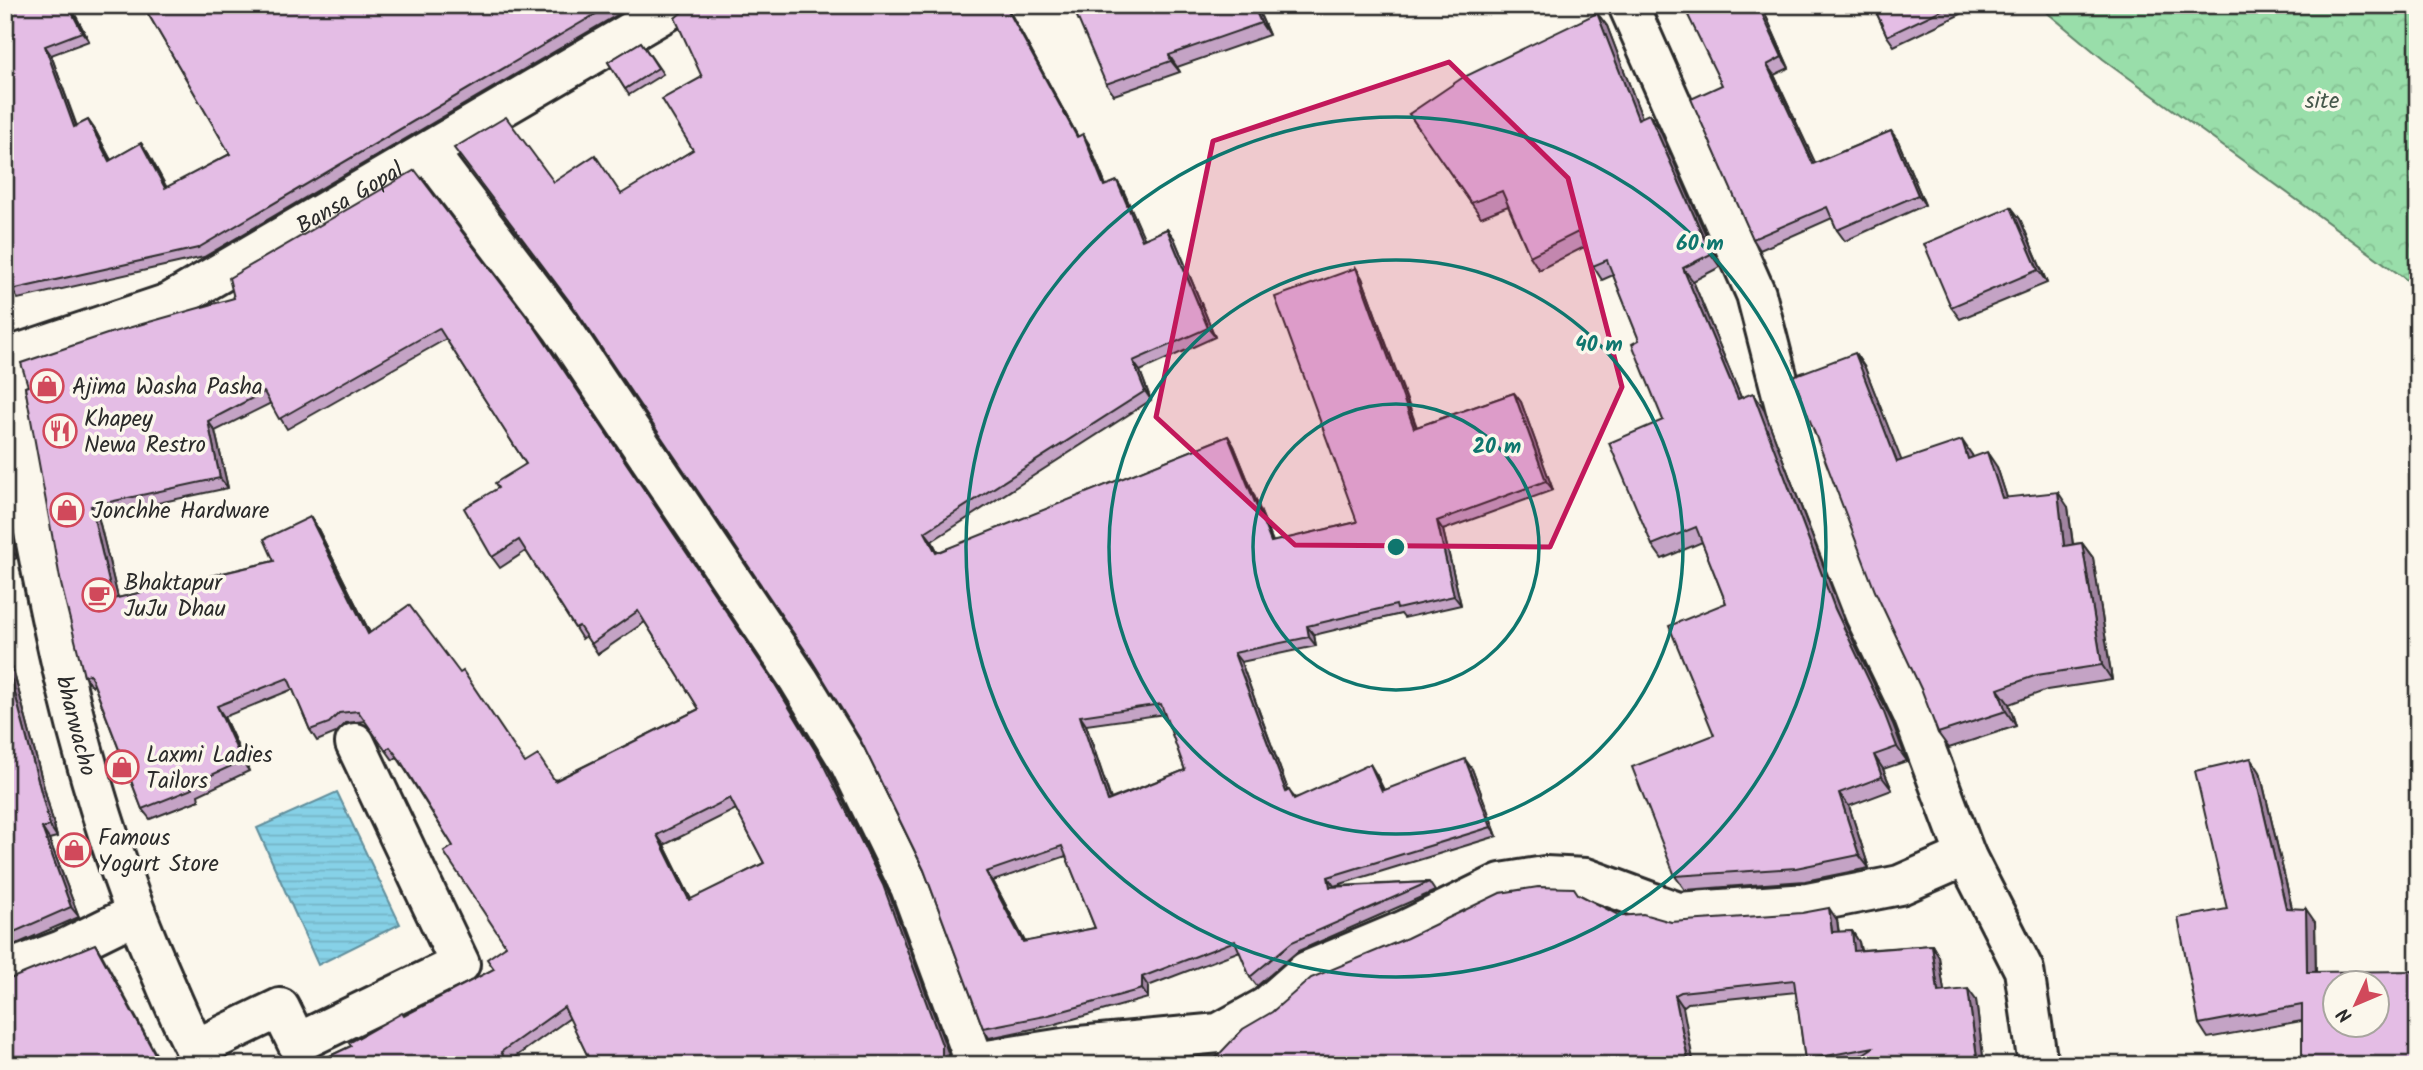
<svg xmlns="http://www.w3.org/2000/svg" width="2423" height="1070" font-family="Kalam,sans-serif">
<style>
.forest{fill:url(#forest-crowns);stroke:#62846a;stroke-width:2}
.water{fill:url(#water-rules);stroke:#628f9c;stroke-width:2}
.lines{fill:none;stroke-linecap:round;stroke-linejoin:round}
.minor-casing{stroke:#2b2b2b;stroke-width:44}
.major-casing{stroke:#2b2b2b;stroke-width:44}
.minor{stroke:#fbf7ec;stroke-width:38}
.major{stroke:#fbf7ec;stroke-width:38}
.wall{fill:#c4a3c5;stroke:#2b2b2b;stroke-width:2;fill-rule:evenodd}
.shaded-wall{fill:#a084a0;stroke:#2b2b2b;stroke-width:2}
.building{fill:#e4bde5;stroke:#2b2b2b;stroke-width:2;fill-rule:evenodd}
.marked{fill:#c2185b;fill-opacity:0.2;stroke:#c2185b;stroke-width:5;stroke-linejoin:round}
.ring{fill:none;stroke:#0f766e;stroke-width:3.5}
.labels{text-anchor:middle;stroke-width:7;stroke-linejoin:round;paint-order:stroke}
.park-label{font-size:23px;fill:#46584b;stroke:#fbf7ec}
.street-label{font-size:23px;fill:#2b2b2b;stroke:#fbf7ec}
.poi-label{font-size:23px;fill:#2b2b2b;stroke:#fbf7ec;text-anchor:start}
.centre{fill:#0f766e;stroke:#fbf7ec;stroke-width:3.5}
.ring-label{font-size:21px;text-anchor:middle;font-weight:bold;fill:#0f766e;stroke:#fbf7ec;stroke-width:7;stroke-linejoin:round;paint-order:stroke}
</style>
<defs>
<pattern id="forest-crowns" width="20" height="18" patternUnits="userSpaceOnUse" patternTransform="scale(1.75)"><rect width="20" height="18" fill="#99deaa"/><path d="M2 6a3 3 0 1 1 6 0M12 15a3 3 0 1 1 6 0" fill="none" stroke="#84bf92"/></pattern>
<pattern id="water-rules" width="6" height="5" patternUnits="userSpaceOnUse" patternTransform="scale(1.75)"><rect width="6" height="5" fill="#86d1e7"/><path d="M0 2.5h6" fill="none" stroke="#74b4c6"/></pattern>
</defs>
<rect width="100%" height="100%" fill="#fbf7ec"/>
<filter id="ink" filterUnits="userSpaceOnUse"><feTurbulence type="fractalNoise" baseFrequency=".0143" numOctaves="2"/><feDisplacementMap in="SourceGraphic" scale="14" xChannelSelector="R" yChannelSelector="G"/><feConvolveMatrix kernelMatrix="1 2 1 2 8 2 1 2 1" color-interpolation-filters="sRGB"/></filter>
<g filter="url(#ink)">
<polygon class="forest" points="2038,5 2418,5 2418,288 2103,59"/>
<polygon class="water" points="337,792 400,924 318,965 257,828"/>
<g class="lines">
<defs>
<g id="minor">
<polyline points="1628,5 1756,294 1788,418 1865,615 1913,715 1966,856 2024,970 2038,1065"/>
<polyline points="429,153 561,327 799,680 848,760 910,887 975,1062 968,1065"/>
<path id="s1" d="M5 358 169 303 677 5"/>
<polyline points="5,971 62,950 135,914"/>
<polyline points="195,1049 280,1008 297,1043 460,964 355,743"/>
<polyline points="975,1062 1069,1047 1219,1033 1266,1007 1307,971 1405,930 1501,883 1545,876 1586,878 1678,912 1808,903 1900,885 1966,856"/>
</g>
<g id="major">
<path id="s2" d="M5 369C41 576 74 775 159 969 173 1001 186 1034 204 1065"/>
</g>
</defs>
<use href="#minor" class="minor-casing"/>
<use href="#major" class="major-casing"/>
<use href="#minor" class="minor"/>
<use href="#major" class="major"/>
</g>
<g class="wall">
<polygon points="5,5 70,5 89,41 51,55 77,126 88,120 95,130 111,160 141,143 148,153 167,188 230,154 143,5 618,5 622,12 204,257 18,299 11,289 5,291"/>
<path d="M690 5H1006L1078 137 1089 144 1106 186 1117 181 1123 190 1144 239 1167 229 1174 238 1215 337 1140 371 1151 400 932 541 938 553 1228 436 1234 446 1273 542 1357 522 1356 268 1362 278 1417 427 1514 393 1521 402 1553 490 1443 530 1461 605 1404 618 1401 614 1314 635 1316 646 1241 662 1288 790 1295 798 1376 774 1384 790 1472 769 1497 836 1334 886 1429 882 1435 891 1298 951 1257 986 1250 977 1240 951 1148 986V998L1052 1025 989 1038 983 1028 924 870 860 739 554 182 622 194 693 150 702 77ZM1165 714 1185 770 1111 799 1086 725ZM1066 856 1095 928 1025 942 993 881Z"/>
<polygon points="1256,5 1269,35 1177,67 1180,72 1114,95 1106,84"/>
<polygon points="1493,5 1507,5 1497,11"/>
<polygon points="1761,5 1789,68 1774,75 1815,163 1891,131 1898,141 1925,205 1845,241 1837,230 1832,218 1760,250 1753,239 1722,85"/>
<polygon points="1873,5 1957,5 1961,14 1894,46 1887,36"/>
<polygon points="1597,13 1607,26 1642,118 1649,114 1659,128 1720,267 1693,281 1741,398 1763,407 1845,623 1893,724 1907,761 1883,769 1892,790 1849,806 1869,868 1805,881 1685,890 1675,876 1714,735 1726,603 1702,542 1662,559 1652,545 1663,420 1639,340 1613,275 1602,280 1593,266 1584,247 1539,270 1530,256 1508,206 1481,217 1409,114"/>
<polygon points="641,42 663,74 629,95 608,62"/>
<polygon points="2011,207 2020,219 2047,283 1960,319 1951,307"/>
<path d="M234 298 543 340 781 692 829 771 890 896 949 1055V1065H592L570 1018 508 1062 510 1065H311L351 1046 404 1016 494 969 506 946 453 846 397 757 393 760 365 721 346 723 336 733 317 741 310 730 293 689 224 717 249 771 198 795 199 800 150 819 142 809 94 685 92 686 84 676 25 387ZM446 339 526 464 498 488 492 557 500 568 526 551 582 639 586 636 598 654 645 622 699 709 556 780 525 763 370 633 317 527 310 517 274 561 118 598 98 516 228 488 215 431 271 403 287 429ZM736 809 764 863 691 900 664 845Z"/>
<polygon points="1855,353 1865,368 1901,461 1972,455 1973,457 1997,467 2007,498 2068,507 2073,544 2082,543 2093,558 2112,680 2047,690 2009,704 2016,726 1949,748 1938,733"/>
<polygon points="5,494 17,558 5,562"/>
<polygon points="5,639 57,837 49,839 79,917 5,949"/>
<polygon points="2260,772 2292,908 2315,922 2316,972 2302,1021 2208,1038 2199,1024"/>
<polygon points="1578,894 1620,916 1671,922 1837,920 1839,932 1852,931 1859,942 1861,950 1932,945 1939,957 1944,992 1976,1000 1984,1065 1808,1065 1805,1060 1796,992 1688,1003 1683,1007"/>
</g>
<g class="shaded-wall">
<polygon points="68,5 70,5 89,41 82,32"/>
<polygon points="1005,5 1006,5 1083,146 1077,137"/>
<polygon points="1253,5 1256,5 1269,35 1261,23"/>
<polygon points="1758,5 1761,5 1789,68 1782,57"/>
<polygon points="1597,13 1607,26 1648,133 1638,119"/>
<polygon points="45,46 51,55 80,137 74,127"/>
<polygon points="1169,55 1177,67 1180,72 1171,61"/>
<polygon points="1767,65 1774,75 1821,175 1813,164"/>
<polygon points="1649,114 1659,128 1720,267 1711,254"/>
<polygon points="88,120 95,130 116,170 109,161"/>
<polygon points="1891,131 1898,141 1925,205 1918,195"/>
<polygon points="1083,134 1089,144 1110,196 1104,186"/>
<polygon points="141,143 148,153 172,198 165,188"/>
<polygon points="1117,181 1123,190 1149,249 1142,240"/>
<polygon points="2011,207 2020,219 2047,283 2038,270"/>
<polygon points="1167,229 1174,238 1215,337 1208,328"/>
<polygon points="1356,268 1362,278 1420,438 1414,428"/>
<polygon points="1683,268 1693,281 1747,412 1738,399"/>
<polygon points="536,329 781,692 829,771 890,896 949,1055 949,1065 942,1065"/>
<polygon points="1855,353 1865,368 1908,477 1897,462"/>
<polygon points="1133,361 1140,371 1151,400 1145,391"/>
<polygon points="1514,393 1521,402 1553,490 1546,481"/>
<polygon points="1753,393 1763,407 1845,623 1893,724 1907,761 1897,747 1835,609"/>
<polygon points="208,421 215,431 228,488 220,478"/>
<polygon points="1228,436 1234,446 1277,552 1271,542"/>
<polygon points="1962,440 1972,455 1978,474 1968,459"/>
<polygon points="1987,452 1997,467 2012,513 2002,498"/>
<polygon points="2058,492 2068,507 2075,561 2064,546"/>
<polygon points="5,494 17,558 10,548 5,524"/>
<polygon points="91,506 98,516 121,610 113,599"/>
<polygon points="310,517 317,527 376,645 368,634"/>
<polygon points="1437,521 1443,530 1461,605 1454,596"/>
<polygon points="925,532 932,541 943,563 936,553"/>
<polygon points="2082,543 2093,558 2112,680 2102,665"/>
<polygon points="1307,626 1314,635 1316,646 1309,637"/>
<polygon points="5,639 57,837 50,826 5,656"/>
<polygon points="1234,653 1241,662 1292,801 1286,792"/>
<polygon points="1998,689 2009,704 2016,726 2006,711"/>
<polygon points="217,706 224,717 249,771 242,761"/>
<polygon points="1080,716 1086,725 1114,810 1108,801"/>
<polygon points="1874,755 1883,769 1892,790 1882,777"/>
<polygon points="2251,758 2260,772 2295,921 2286,908"/>
<polygon points="1465,759 1472,769 1497,836 1491,827"/>
<polygon points="1370,764 1376,774 1388,800 1382,791"/>
<polygon points="1839,793 1849,806 1869,868 1859,855"/>
<polygon points="42,828 49,839 79,917 71,907"/>
<polygon points="657,835 664,845 697,911 689,900"/>
<polygon points="986,872 993,881 1030,951 1023,942"/>
<polygon points="1328,877 1334,886 1336,896 1330,887"/>
<polygon points="1829,908 1837,920 1840,944 1832,932"/>
<polygon points="2306,909 2315,922 2316,985 2307,972"/>
<polygon points="1852,931 1859,942 1862,962 1854,951"/>
<polygon points="95,944 102,955 162,1065 161,1065"/>
<polygon points="1932,945 1939,957 1946,1004 1938,992"/>
<polygon points="1142,977 1148,986 1148,998 1142,989"/>
<polygon points="1968,989 1976,1000 1984,1065 1978,1065"/>
<polygon points="1675,995 1683,1007 1694,1065 1689,1065"/>
</g>
<g class="building">
<polygon points="5,5 68,5 82,32 45,46 74,127 88,120 109,161 141,143 165,188 230,154 143,5 611,5 198,248 11,290 8,279 5,280"/>
<path d="M690 5H1005L1077 137 1083 134 1104 186 1117 181 1142 240 1167 229 1208 328 1133 361 1145 391 925 532 936 553 1228 436 1271 542 1357 522 1275 297 1356 268 1414 428 1514 393 1546 481 1437 521 1454 596 1397 609 1396 605 1307 626 1309 637 1234 653 1286 792 1289 790 1294 799 1370 764 1382 791 1465 759 1491 827 1328 877 1330 887 1429 882 1292 942 1250 977 1235 941 1142 977V989L1045 1016 983 1028 924 870 860 739 811 659 573 306 454 148 506 117 554 182 595 155 621 194 693 150 662 99 702 77 675 18ZM1161 704 1185 770 1108 801 1080 716ZM1062 846 1095 928 1023 942 986 872Z"/>
<polygon points="1072,5 1253,5 1261,23 1169,55 1171,61 1106,84"/>
<polygon points="1683,5 1758,5 1782,57 1767,65 1813,164 1891,131 1918,195 1837,230 1827,207 1753,239 1691,99 1722,85"/>
<polygon points="1873,5 1952,5 1887,36"/>
<polygon points="1597,13 1638,119 1649,114 1711,254 1683,268 1738,399 1753,393 1835,609 1883,710 1897,747 1874,755 1882,777 1839,793 1859,855 1796,868 1675,876 1632,767 1714,735 1669,626 1726,603 1696,527 1652,545 1609,443 1663,420 1632,344 1639,340 1607,260 1593,266 1578,232 1530,256 1502,191 1471,203 1409,114 1462,78"/>
<polygon points="641,42 658,68 625,89 608,62"/>
<path d="M415 170 536 329 773 681 821 760 883 885 942 1045V1065H592L564 1007 501 1052 508 1064 506 1065H311L351 1046 349 1043 402 1013 404 1016 494 969 487 959 506 946 444 852 453 846 400 760 390 747 385 750 358 711 339 713 329 723 310 730 288 678 217 706 242 761 190 785 192 789 142 809 90 674 84 676 61 584 25 387 28 386 21 363 107 334 234 298 229 278ZM439 328 526 464 495 483 498 488 464 508 492 557 519 540 575 628 579 626 591 644 638 611 699 709 555 781 538 755 525 763 463 671 460 673 409 605 368 634 310 517 264 539 274 561 113 599 91 506 220 478 208 421 264 392 279 419ZM730 798 764 863 689 900 657 835Z"/>
<polygon points="2011,207 2038,270 1951,307 1924,244"/>
<polygon points="1855,353 1897,462 1962,440 1968,459 1987,452 2002,498 2058,492 2064,546 2082,543 2102,665 2037,675 1998,689 2006,711 1938,733 1922,691 1875,591 1793,376"/>
<polygon points="5,524 10,548 5,549"/>
<polygon points="5,656 50,826 42,828 71,907 5,936"/>
<path d="M2251 758 2286 908 2306 909 2307 972 2418 971V1065H2302V1005L2199 1024 2178 918 2227 909 2195 771ZM2335 983H2377V1025H2335Z"/>
<polygon points="1538,887 1574,888 1578,894 1620,916 1643,914 1671,922 1802,913 1829,908 1832,932 1852,931 1854,951 1932,945 1938,992 1968,989 1978,1065 1846,1065 1874,1047 1805,1060 1794,980 1681,992 1675,995 1689,1065 1209,1065 1243,1029 1272,1012 1311,978 1407,938 1500,893"/>
<polygon points="95,944 161,1065 5,1065 5,981"/>
<polygon points="1199,1056 1208,1065 1190,1065"/>
<polygon points="1054,1060 1055,1065 1026,1065"/>
</g>
</g>
<path class="marked" d="M1449 62 1568 178 1622 387 1550 547 1295 545 1156 417 1213 141Z"/>
<g class="ring">
<circle cx="1396" cy="547" r="143"/>
<circle cx="1396" cy="547" r="287"/>
<circle cx="1396" cy="547" r="430"/>
</g>
<defs>
<symbol id="shop-ring" viewBox="-11 -11 22 22"><circle r="9.5" fill="#fbf7ec" stroke="#d1495b" stroke-width="1.5"/><path d="M-5-2.5h2.3a2.7 3.5 0 0 1 5.4 0H5L5.5 6h-11ZM-1.5-2.5h3a1.5 2.3 0 0 0-3 0Z" fill="#d1495b"/></symbol>
<symbol id="restaurant-ring" viewBox="-11 -11 22 22"><circle r="9.5" fill="#fbf7ec" stroke="#d1495b" stroke-width="1.5"/><path d="M-5-6h1v4h1v-4h1v4h1v-4h1v5L-1.5 .5V6h-2V.5L-5-1ZM5-6V6H3V1.5H1.5Q1.5-4 5-6Z" fill="#d1495b"/></symbol>
<symbol id="cafe-ring" viewBox="-11 -11 22 22"><circle r="9.5" fill="#fbf7ec" stroke="#d1495b" stroke-width="1.5"/><path d="M-5.5-4.5H6V0H3Q3 3.5 0 3.5H-2.5Q-5.5 3.5-5.5 0ZM3-3.2v2h1.7v-2ZM-6 4.5H4V6H-6Z" fill="#d1495b"/></symbol>
</defs>
<g fill-rule="evenodd">
<use href="#shop-ring" x="28" y="367" width="38" height="38"/>
<use href="#restaurant-ring" x="41" y="412" width="38" height="38"/>
<use href="#shop-ring" x="48" y="491" width="38" height="38"/>
<use href="#cafe-ring" x="80" y="576" width="38" height="38"/>
<use href="#shop-ring" x="103" y="748" width="38" height="38"/>
<use href="#shop-ring" x="55" y="831" width="38" height="38"/>
</g>
<g class="labels">
<g class="park-label">
<text x="2322" y="108">site</text>
</g>
<g class="street-label">
<text dy="8" stroke="none"><textPath href="#s1" startOffset="382">Bansa Gopal</textPath></text>
<text dy="8" stroke="none"><textPath href="#s2" startOffset="364">bharwacho</textPath></text>
</g>
<g class="poi-label">
<text x="72" y="394">Ajima Washa Pasha</text>
<text x="84" y="426">Khapey<tspan x="84" dy="26">Newa Restro</tspan></text>
<text x="92" y="518">Jonchhe Hardware</text>
<text x="124" y="590">Bhaktapur<tspan x="124" dy="26">JuJu Dhau</tspan></text>
<text x="146" y="762">Laxmi Ladies<tspan x="146" dy="26">Tailors</tspan></text>
<text x="98" y="845">Famous<tspan x="98" dy="26">Yogurt Store</tspan></text>
</g>
</g>
<circle cx="1396" cy="547" r="10" class="centre"/>
<g class="ring-label">
<text x="1700" y="250">60 m</text>
<text x="1599" y="351">40 m</text>
<text x="1497" y="453">20 m</text>
</g>
<rect width="2423" height="1070" fill="none" stroke="#fbf7ec" stroke-width="28"/>
<rect x="14" y="14" width="2395" height="1042" fill="none" stroke="#2b2b2b" stroke-width="2.5" filter="url(#ink)"/>
<g transform="translate(2356 1004) rotate(226)"><circle r="33" fill="#fbf7ec" stroke="#a8a59f" stroke-width="2"/>
<path d="M0-5L12 26L0 18L-12 26Z" fill="#d1495b"/>
<text y="-10" font-size="19" font-weight="bold" text-anchor="middle" fill="#2b2b2b">N</text>
</g>
</svg>
